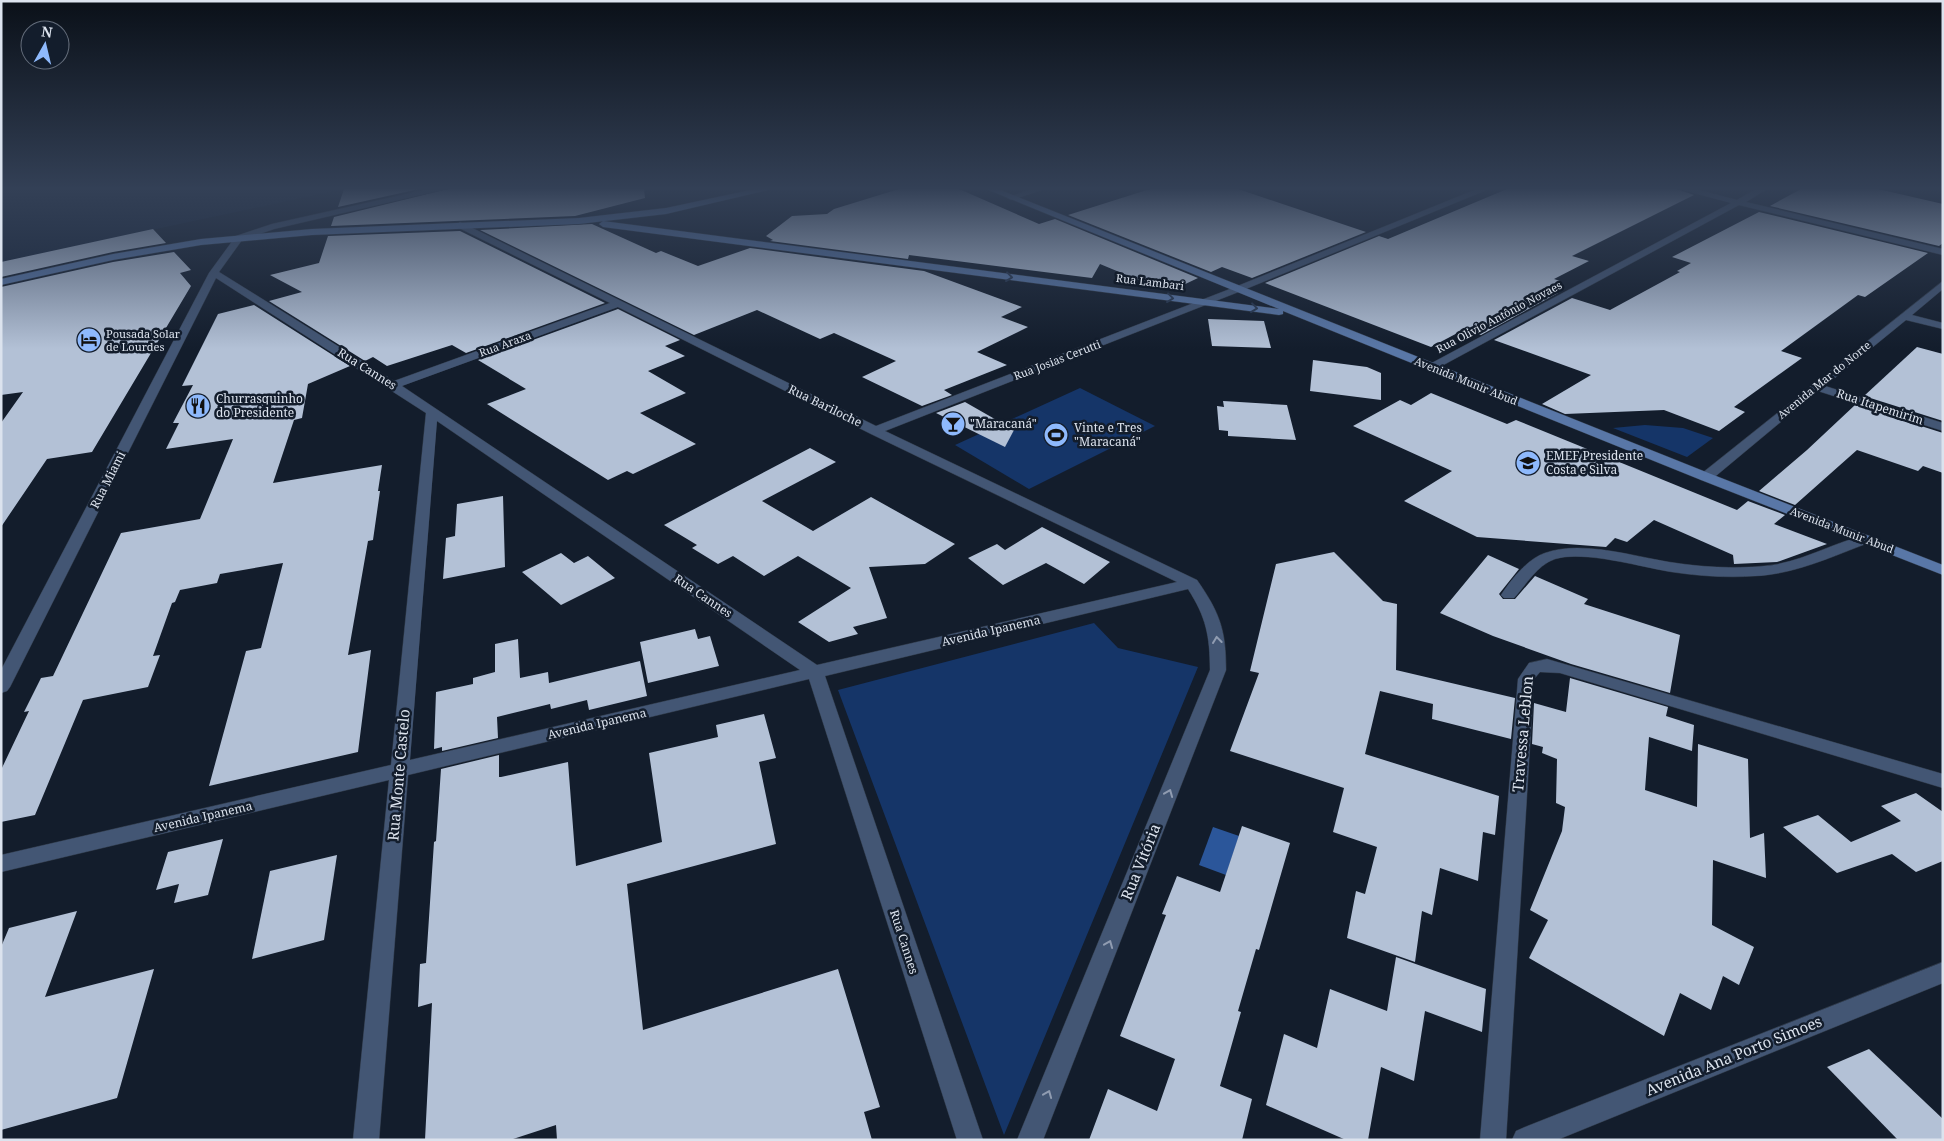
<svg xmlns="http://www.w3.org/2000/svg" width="1944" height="1141" font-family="'Noto Serif',serif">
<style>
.built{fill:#172439}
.green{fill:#153568}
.water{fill:#2b569a}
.building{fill:#b3c1d6}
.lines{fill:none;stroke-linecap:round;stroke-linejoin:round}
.street-casing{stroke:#2f3947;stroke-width:1}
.secondary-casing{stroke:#2f3947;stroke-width:1}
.street{fill:#435674;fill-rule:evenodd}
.secondary{fill:#5977a7;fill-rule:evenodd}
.oneway{stroke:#283851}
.oneway2{stroke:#909cb1}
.labels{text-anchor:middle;stroke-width:5;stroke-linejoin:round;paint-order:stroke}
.far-street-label{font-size:11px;fill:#dce3ee;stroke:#131d2c}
.far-poi-label{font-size:11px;fill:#dce3ee;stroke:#131d2c;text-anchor:start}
.street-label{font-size:12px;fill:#dce3ee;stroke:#131d2c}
.poi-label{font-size:12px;fill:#dce3ee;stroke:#131d2c;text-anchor:start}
.near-street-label{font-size:15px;fill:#dce3ee;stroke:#131d2c}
</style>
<rect width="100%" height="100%" fill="#131d2c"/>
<polygon class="built" points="1,189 344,189 1,262"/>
<g class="green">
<polygon points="1080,388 1155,426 1029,489 955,445"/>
<polygon points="1645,425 1683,428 1713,438 1687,457 1613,428"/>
<polygon points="1094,623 1118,648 1198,667 1004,1135 838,690"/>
</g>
<polygon class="water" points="1213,827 1239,836 1226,875 1199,865"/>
<g class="building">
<polygon points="344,189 419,189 338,207"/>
<polygon points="448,189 644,189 645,198 575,216 331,226 334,217"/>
<polygon points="899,189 959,189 1039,224 1055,219 1198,278 1179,287 1152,283 1148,284 1100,264 1092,278 909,255 908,259 770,241 773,240 766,236 792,216 827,214 834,209"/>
<polygon points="1150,189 1238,189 1366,232 1252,278 1222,267 1211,272 1068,215"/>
<polygon points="1507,189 1677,189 1694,195 1572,256 1589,261 1554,279 1560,281 1545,289 1558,293 1481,335 1465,329 1431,347 1265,283 1379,236 1388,239"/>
<polygon points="1801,189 1878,189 1943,204 1943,243 1939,246 1770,206"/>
<polygon points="1759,212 1928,253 1865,297 1858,295 1781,351 1802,358 1734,407 1745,412 1719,431 1664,410 1565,414 1542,404 1591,375 1494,340 1572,298 1610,310 1680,272 1677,271 1691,263 1672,257"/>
<polygon points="592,224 656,253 661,251 698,266 750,248 924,271 1022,307 1001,317 1028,327 977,352 1007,365 944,390 952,395 922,406 862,377 896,361 834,333 820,339 757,310 694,335 480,230"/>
<polygon points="153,229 166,243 113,252 1,277 1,262"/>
<polygon points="460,231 605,303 466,353 452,345 387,366 373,357 365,361 269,301 302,292 270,275 319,263 328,236"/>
<polygon points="174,252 191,270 180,273 191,286 92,452 47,459 1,527 1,423 23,392 1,395 1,287 113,262"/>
<polygon points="254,305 350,366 308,384 302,418 294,420 273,483 382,465 378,491 380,491 373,540 368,541 348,655 371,650 358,752 209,786 246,651 261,648 283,563 220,574 217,583 180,590 175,602 172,603 153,656 160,655 148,687 83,700 35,815 1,822 1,770 29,711 24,712 41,678 53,676 121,533 200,519 233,439 166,449 179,423 173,423 193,385 182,386 218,314"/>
<polygon points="618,309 680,340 665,346 685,356 648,371 686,393 640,413 696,444 633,474 627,471 608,480 487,404 526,389 478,360"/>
<polygon points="1208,319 1264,321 1271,348 1212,346"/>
<polygon points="1917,347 1943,354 1943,421 1864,396"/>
<polygon points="1313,360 1367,367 1381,373 1381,400 1310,391"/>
<polygon points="1431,393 1507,424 1516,420 1737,510 1748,501 1785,515 1774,524 1827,544 1777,562 1734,564 1733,555 1654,520 1627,542 1615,538 1606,547 1477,537 1404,501 1452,471 1353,426 1400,400 1411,405"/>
<polygon points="1223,401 1287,405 1296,440 1228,436 1228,431 1219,430 1217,406 1224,407"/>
<polygon points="965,402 1014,430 1005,447 936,413"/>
<polygon points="1855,405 1943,433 1943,473 1923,466 1918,471 1857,450 1795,505 1759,491 1807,450"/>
<polygon points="810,448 836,462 762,501 813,531 871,497 955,544 925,564 869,567 887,618 853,627 858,634 829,642 798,622 851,588 798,556 764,576 733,556 718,564 692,548 697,545 664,525"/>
<polygon points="503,496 505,567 443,579 446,538 455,536 457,504"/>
<polygon points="1042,527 1110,562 1084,584 1046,563 1003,585 968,558 997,544 1005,550"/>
<polygon points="1334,552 1383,601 1397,604 1396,670 1515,698 1511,739 1432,719 1433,704 1380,691 1365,754 1499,796 1495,835 1483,832 1478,881 1440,868 1432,915 1422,911 1415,962 1347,938 1356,891 1365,894 1377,847 1333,832 1344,788 1230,751 1259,673 1250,671 1276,564"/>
<polygon points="561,553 574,563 588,556 615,578 561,605 522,572"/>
<polygon points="1488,555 1519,569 1499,594 1503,599 1515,599 1535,576 1588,599 1584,604 1680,635 1670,693 1571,664 1493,636 1440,613"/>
<polygon points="695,629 698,639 710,636 719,666 648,683 640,642"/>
<polygon points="518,639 520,678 548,672 549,683 640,661 647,696 589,710 587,700 551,709 550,704 497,717 498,738 442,751 442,747 434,749 436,692 473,684 473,678 495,672 495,644"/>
<polygon points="1570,678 1668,707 1666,716 1694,725 1692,751 1649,737 1645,790 1697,807 1698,744 1748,759 1750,838 1764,833 1766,878 1713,860 1712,925 1754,947 1739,985 1723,976 1711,1010 1680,993 1664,1036 1529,958 1548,920 1530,910 1562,831 1565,807 1556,803 1557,759 1542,753 1543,747 1532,744 1534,703 1566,712"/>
<polygon points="764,714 776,758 759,762 776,844 627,884 643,1030 838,969 880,1107 864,1112 872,1140 557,1140 556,1125 510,1140 425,1140 432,1003 418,1007 420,964 426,963 434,842 436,841 441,769 499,755 499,777 501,777 568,762 576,866 662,842 649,753 718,737 716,725"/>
<polygon points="1916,793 1943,812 1943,861 1916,872 1892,854 1837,873 1783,827 1818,815 1851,842 1901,821 1881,806"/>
<polygon points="1242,826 1290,843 1259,950 1256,949 1238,1011 1241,1012 1220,1086 1252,1099 1242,1140 1089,1140 1108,1089 1157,1111 1175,1059 1120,1036 1166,915 1162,914 1177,876 1220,892"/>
<polygon points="223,839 208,895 174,903 179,884 156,890 168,852"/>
<polygon points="337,855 324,940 252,959 270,871"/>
<polygon points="77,911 45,997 154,969 117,1098 1,1130 1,947 9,928"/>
<polygon points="1396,957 1486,989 1482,1032 1425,1011 1414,1081 1381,1067 1368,1140 1346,1140 1266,1105 1284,1034 1317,1048 1330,989 1387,1011"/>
<polygon points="1869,1049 1943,1119 1943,1140 1898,1140 1827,1067"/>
</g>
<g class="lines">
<defs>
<g id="street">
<path d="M429 189H446L274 229 242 240 219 272 394 381 610 303 457 227 456 225 460 222 876 426 1235 287 1477 189H1489L1241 291 885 431 1197 580C1220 613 1226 630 1226 670L1043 1140H1017L1210 670C1210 636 1206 617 1188 589L825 676 983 1140H957L809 679 408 775 379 1140H353L389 780 1 872V855L391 765 426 413 216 278 10 687 7 691 1 693V670L209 273 236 236 272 224ZM618 307 871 434 1177 582 817 665 402 386ZM437 421 800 670 410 760Z"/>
<polygon points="1031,189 1045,189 1011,200 1007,198"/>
<polygon points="1679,189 1695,189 1737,200 1756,189 1767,189 1746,202 1943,249 1943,255 1739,205 1436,369 1428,369 1426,367 1428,365 1731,203"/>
<polygon points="1943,281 1943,289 1912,315 1943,323 1943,329 1906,320 1825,386 1943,423 1943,431 1818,391 1711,480 1701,480 1699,477 1701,474"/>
<path d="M1866 535 1871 536 1873 539 1871 542C1833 556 1796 574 1755 576 1727 578 1699 576 1672 572 1641 567 1584 550 1555 559 1537 565 1526 585 1514 598H1504L1501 595C1511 580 1527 559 1545 553 1581 540 1632 556 1669 562 1700 567 1733 569 1764 566 1801 563 1831 543 1866 535Z"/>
<polygon points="1547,659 1943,774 1943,788 1560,673 1540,672 1534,679 1506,1140 1480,1140 1518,679 1529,663"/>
<polygon points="1943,962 1943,983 1557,1140 1512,1140 1516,1131 1525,1127"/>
</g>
<g id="secondary">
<polygon points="755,189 772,189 666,214 579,224 312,235 201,245 113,260 1,285 1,279 113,254 201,239 312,229 579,218 666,208"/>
<polygon points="986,189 998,189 1711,474 1943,565 1943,575 1701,480 1283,311 1283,314 1279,315 603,227 599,224 603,221 1279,309"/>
</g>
</defs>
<use href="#street" class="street-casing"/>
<use href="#secondary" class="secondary-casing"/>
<use href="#street" class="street"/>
<use href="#secondary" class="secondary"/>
</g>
<defs><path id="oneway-chevron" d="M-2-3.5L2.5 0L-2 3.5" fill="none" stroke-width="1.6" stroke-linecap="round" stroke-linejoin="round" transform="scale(1.25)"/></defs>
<g class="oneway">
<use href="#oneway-chevron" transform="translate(1009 277) rotate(7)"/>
<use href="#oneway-chevron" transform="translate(1170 298) rotate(7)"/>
<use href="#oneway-chevron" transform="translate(1254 308) rotate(7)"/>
</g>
<g class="oneway2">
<use href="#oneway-chevron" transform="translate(1217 640) rotate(-97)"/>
<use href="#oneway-chevron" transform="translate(1169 793) rotate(-68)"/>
<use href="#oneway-chevron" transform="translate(1109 944) rotate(-68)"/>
<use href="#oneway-chevron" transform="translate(1048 1094) rotate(-68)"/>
</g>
<linearGradient id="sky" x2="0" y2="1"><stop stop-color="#0a1018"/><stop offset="0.54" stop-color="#334056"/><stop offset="1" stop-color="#334056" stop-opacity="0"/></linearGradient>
<rect width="1944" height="349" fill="url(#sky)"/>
<defs>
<symbol id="hotel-disc" viewBox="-11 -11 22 22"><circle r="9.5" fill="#8eb9fc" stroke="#131d2c"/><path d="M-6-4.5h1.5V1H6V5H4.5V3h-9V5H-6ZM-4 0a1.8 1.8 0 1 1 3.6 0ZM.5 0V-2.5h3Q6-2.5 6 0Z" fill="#111"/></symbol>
<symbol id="restaurant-disc" viewBox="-11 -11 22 22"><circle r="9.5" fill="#8eb9fc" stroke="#131d2c"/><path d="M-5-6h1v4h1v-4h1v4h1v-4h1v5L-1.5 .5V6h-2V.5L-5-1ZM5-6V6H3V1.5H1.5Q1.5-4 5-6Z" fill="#111"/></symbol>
<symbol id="bar-disc" viewBox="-11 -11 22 22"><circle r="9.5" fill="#8eb9fc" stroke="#131d2c"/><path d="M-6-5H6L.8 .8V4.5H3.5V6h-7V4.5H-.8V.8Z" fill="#111"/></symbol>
<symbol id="stadium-disc" viewBox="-11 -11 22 22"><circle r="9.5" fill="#8eb9fc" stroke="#131d2c"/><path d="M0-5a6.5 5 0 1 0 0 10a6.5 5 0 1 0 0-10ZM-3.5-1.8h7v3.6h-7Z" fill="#111"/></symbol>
<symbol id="school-disc" viewBox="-11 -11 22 22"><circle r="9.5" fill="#8eb9fc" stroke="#131d2c"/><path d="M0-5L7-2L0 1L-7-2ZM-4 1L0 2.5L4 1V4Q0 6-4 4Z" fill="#111"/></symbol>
</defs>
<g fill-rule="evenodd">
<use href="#hotel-disc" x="75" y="326" width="28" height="28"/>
<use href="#restaurant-disc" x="184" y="392" width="28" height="28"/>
<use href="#bar-disc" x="939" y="410" width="28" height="28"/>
<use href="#stadium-disc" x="1042" y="421" width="28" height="28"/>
<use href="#school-disc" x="1514" y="449" width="28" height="28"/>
</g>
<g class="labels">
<g class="far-street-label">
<text transform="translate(1150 282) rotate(7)" y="4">Rua Lambari</text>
<text transform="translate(1499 317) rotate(-28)" y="4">Rua Olivio Antônio Novaes</text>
<text transform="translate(505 344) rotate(-20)" y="4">Rua Araxa</text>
<text transform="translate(1057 360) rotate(-21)" y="4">Rua Josias Cerutti</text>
<text transform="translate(1824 380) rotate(-39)" y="4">Avenida Mar do Norte</text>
<text transform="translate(1466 381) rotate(22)" y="4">Avenida Munir Abud</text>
<text transform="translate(1842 530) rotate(21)" y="4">Avenida Munir Abud</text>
</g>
<g class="far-poi-label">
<text x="106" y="338">Pousada Solar<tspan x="106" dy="13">de Lourdes</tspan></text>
</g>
<g class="street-label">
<text transform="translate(367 369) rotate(32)" y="4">Rua Cannes</text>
<text transform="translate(825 406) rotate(26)" y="4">Rua Bariloche</text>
<text transform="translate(1880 407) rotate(18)" y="4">Rua Itapemirim</text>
<text transform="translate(108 480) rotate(-63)" y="4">Rua Miami</text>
<text transform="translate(703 596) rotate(34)" y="4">Rua Cannes</text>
<text transform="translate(991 631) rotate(-13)" y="4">Avenida Ipanema</text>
<text transform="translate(597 724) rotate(-13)" y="4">Avenida Ipanema</text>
<text transform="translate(203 817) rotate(-13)" y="4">Avenida Ipanema</text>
<text transform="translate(904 942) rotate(72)" y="4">Rua Cannes</text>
</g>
<g class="poi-label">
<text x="216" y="403">Churrasquinho<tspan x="216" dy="14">do Presidente</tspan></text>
<text x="970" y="428">"Maracaná"</text>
<text x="1074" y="432">Vinte e Tres<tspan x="1074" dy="14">"Maracaná"</tspan></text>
<text x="1546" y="460">EMEF Presidente<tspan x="1546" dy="14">Costa e Silva</tspan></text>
</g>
<g class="near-street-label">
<text transform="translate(1523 734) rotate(-85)" y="5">Travessa Leblon</text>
<text transform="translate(399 775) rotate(-85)" y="5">Rua Monte Castelo</text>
<text transform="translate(1141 862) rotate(-68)" y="5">Rua Vitória</text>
<text transform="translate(1734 1056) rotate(-22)" y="5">Avenida Ana Porto Simoes</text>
</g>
</g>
<rect width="1944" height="1141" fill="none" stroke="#dce3ee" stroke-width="5"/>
<g transform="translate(45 45) rotate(8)"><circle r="24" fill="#131d2c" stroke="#636c7a"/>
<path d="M0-4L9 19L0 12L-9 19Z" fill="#8eb9fc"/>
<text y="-8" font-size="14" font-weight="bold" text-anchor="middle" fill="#dce3ee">N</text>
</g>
</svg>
